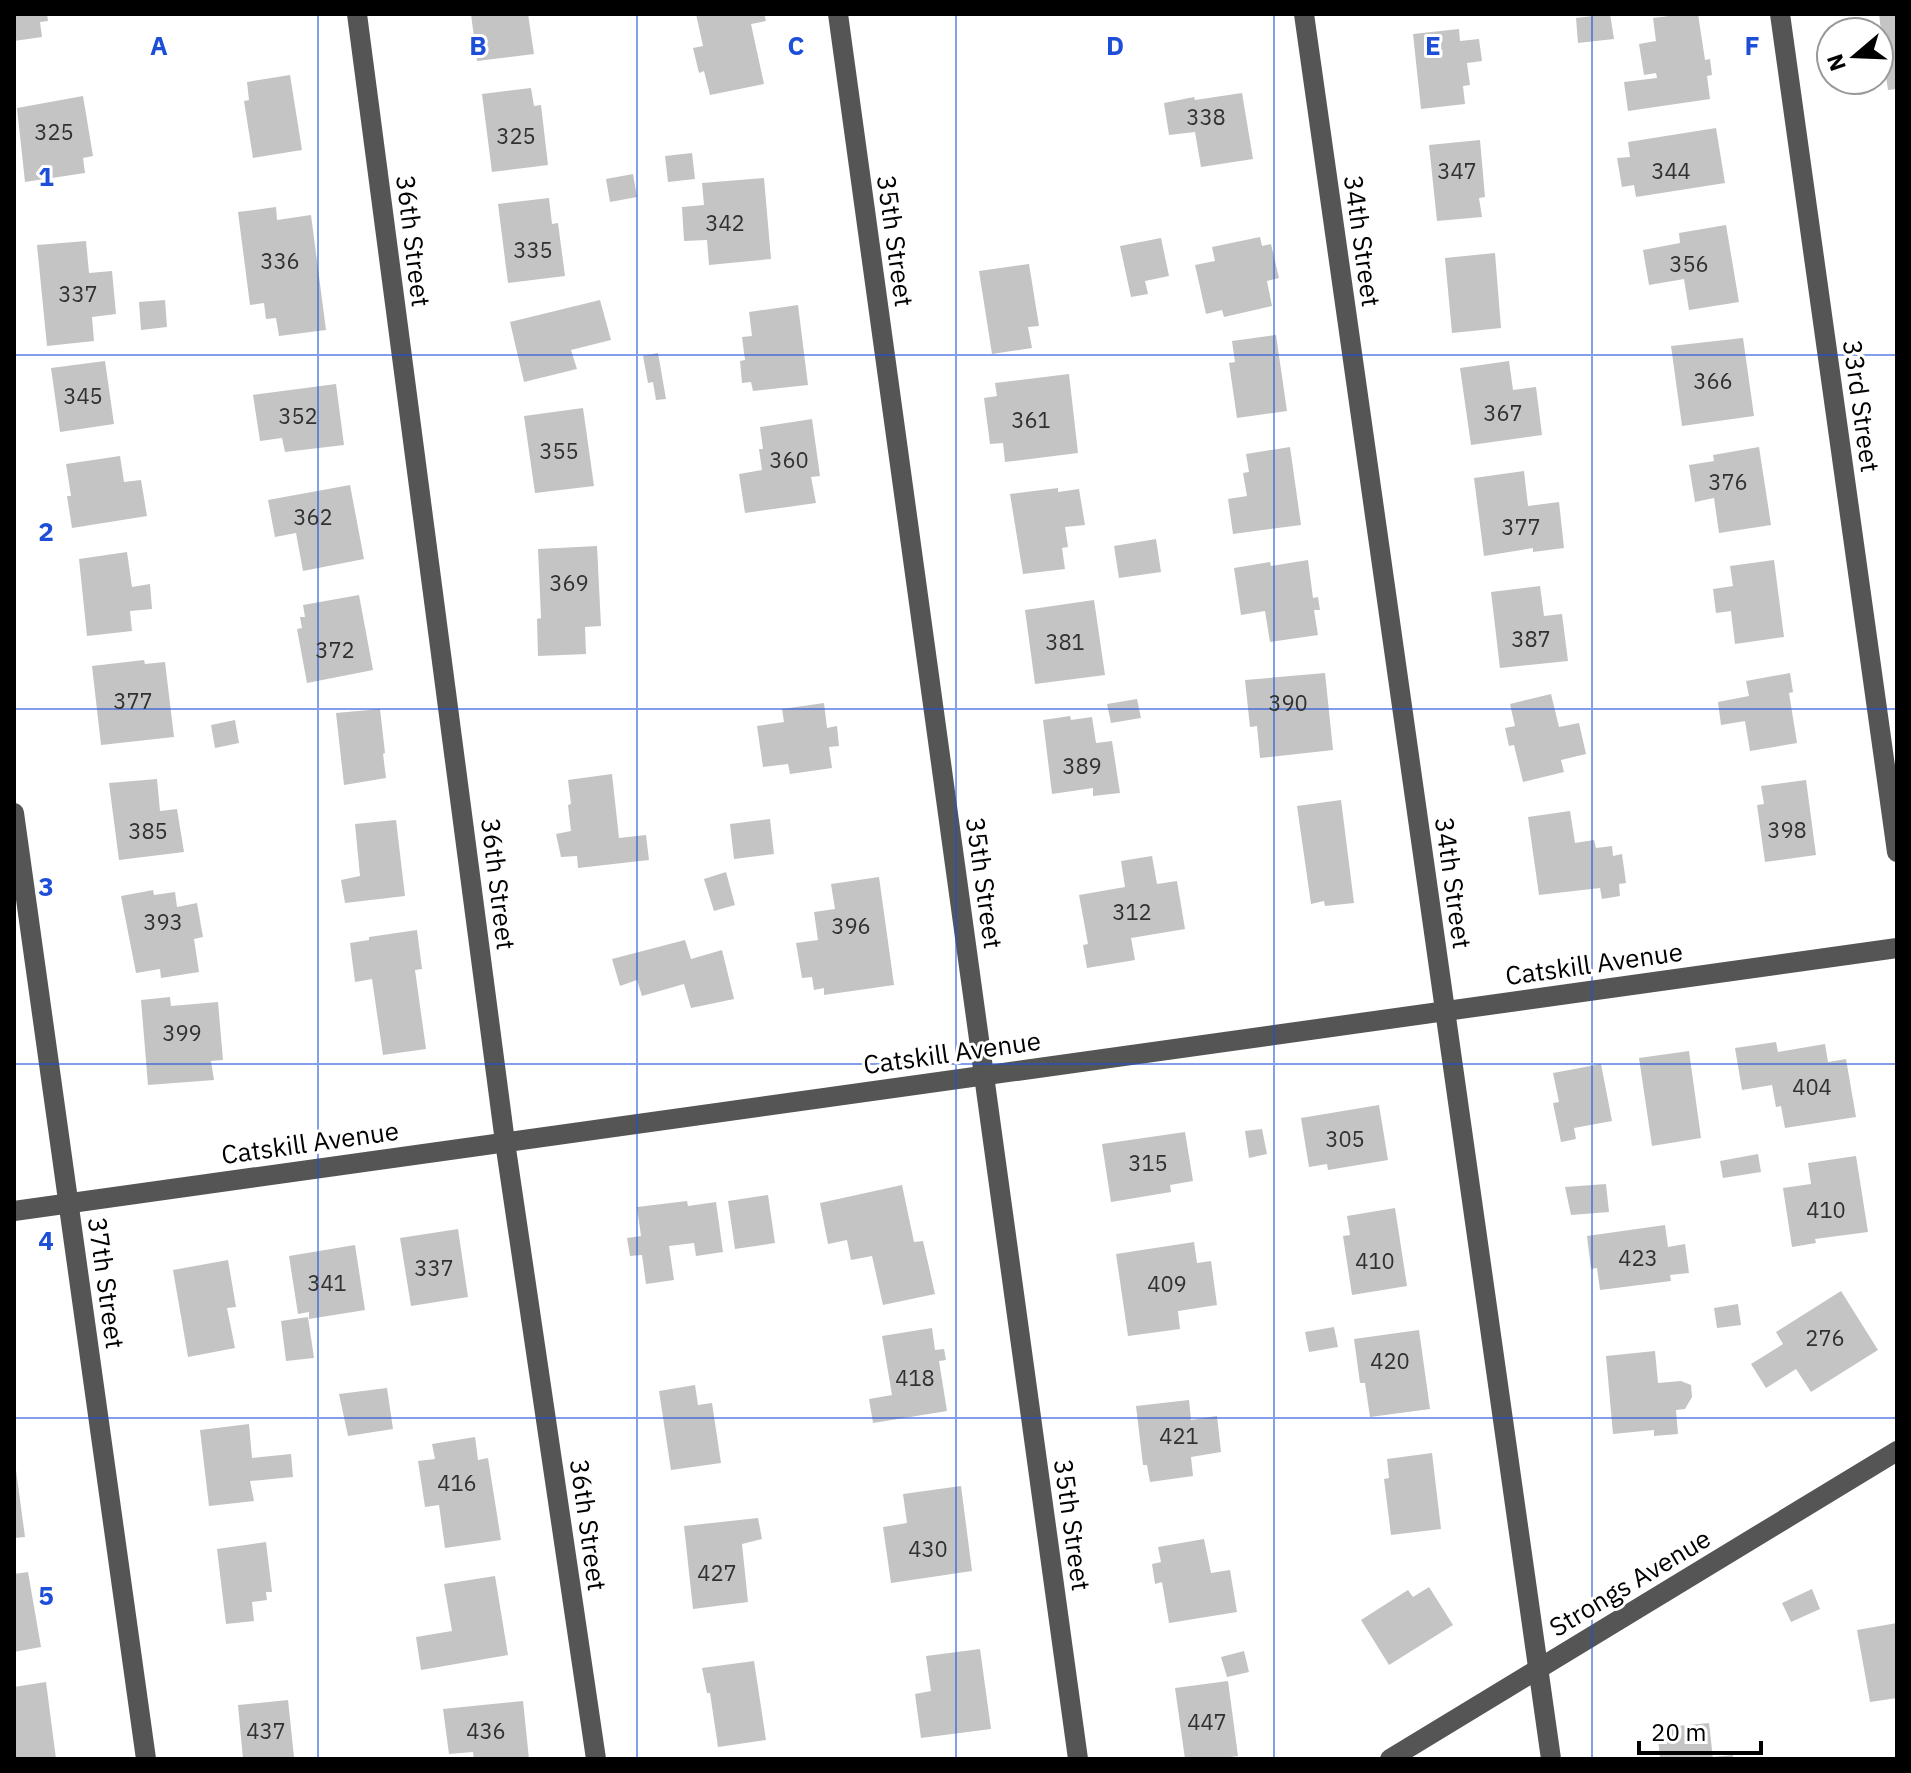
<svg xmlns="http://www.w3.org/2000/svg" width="1911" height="1773" font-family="'IBM Plex Sans',sans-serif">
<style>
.building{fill:#c4c4c4}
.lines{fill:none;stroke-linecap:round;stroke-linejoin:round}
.minor{stroke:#555;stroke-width:20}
.grid{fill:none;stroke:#1d4ed8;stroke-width:2;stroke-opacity:0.55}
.labels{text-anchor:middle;stroke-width:6;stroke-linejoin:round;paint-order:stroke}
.number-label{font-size:22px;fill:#313131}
.street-label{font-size:26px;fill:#000;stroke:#fff}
.grid-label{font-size:26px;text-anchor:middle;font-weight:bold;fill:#1d4ed8;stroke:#fff;stroke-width:6;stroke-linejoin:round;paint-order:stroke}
</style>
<rect width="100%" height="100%" fill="#fff"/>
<g class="building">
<polygon points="14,14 47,14 48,21 40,22 42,37 14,41"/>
<polygon points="471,14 528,14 534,54 477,61"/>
<polygon points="696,14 764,14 766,21 751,24 764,84 710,95 704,71 699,73 693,48 703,46"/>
<polygon points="1610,14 1614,39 1578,43 1576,18"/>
<polygon points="1685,14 1698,14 1705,60 1710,59 1712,75 1707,76 1710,99 1628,111 1624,82 1657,78 1656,73 1644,75 1639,44 1656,41 1653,18"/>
<polygon points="1879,14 1897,14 1897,89 1888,90 1884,62 1891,61 1887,38 1882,39"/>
<polygon points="1459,29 1460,41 1479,39 1482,61 1467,63 1470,85 1463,86 1465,104 1421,109 1413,34"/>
<polygon points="290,75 302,150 253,158 244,101 249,100 247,82"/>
<polygon points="531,88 534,106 541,105 548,165 492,172 482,94"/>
<polygon points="1242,93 1253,159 1201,167 1195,132 1169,135 1164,103 1194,97 1195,100"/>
<polygon points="83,96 93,156 83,158 85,173 25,182 17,108"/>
<polygon points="1716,128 1725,183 1636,197 1634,185 1622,187 1617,158 1630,157 1628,142"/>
<polygon points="1480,140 1485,197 1479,198 1482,217 1437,221 1429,145"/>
<polygon points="692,153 695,179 668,182 665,156"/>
<polygon points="633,174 637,197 610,202 606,179"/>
<polygon points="764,178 771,259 709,265 707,240 684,241 682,207 704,205 702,183"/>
<polygon points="549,198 552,224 558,223 565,276 508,283 498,204"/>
<polygon points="276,207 277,220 311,215 326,330 279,336 276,318 266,319 264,303 250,305 238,212"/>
<polygon points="1726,225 1739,302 1689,310 1684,279 1649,285 1643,250 1680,243 1679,233"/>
<polygon points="1260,237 1262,246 1271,244 1279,278 1267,281 1272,306 1224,317 1222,310 1206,314 1195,265 1215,261 1212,247"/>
<polygon points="1161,238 1169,276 1145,281 1148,294 1131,297 1120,246"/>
<polygon points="86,241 89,273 112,271 116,314 92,317 94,341 47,346 37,245"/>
<polygon points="1495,253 1501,328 1452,333 1445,258"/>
<polygon points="1029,264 1039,326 1028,327 1032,348 992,354 979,271"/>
<polygon points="165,300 167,327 141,330 139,302"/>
<polygon points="600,300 611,340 571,350 577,369 524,382 510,322"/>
<polygon points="798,305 808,385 753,391 751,382 742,383 740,361 745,360 742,337 752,336 749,312"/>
<polygon points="1276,335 1287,411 1237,418 1229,363 1235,362 1232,341"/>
<polygon points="1743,338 1754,416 1682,426 1671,346"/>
<polygon points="658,353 666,399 656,400 653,382 648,383 643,356"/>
<polygon points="105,361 114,424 60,432 51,368"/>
<polygon points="1509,361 1513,390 1536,387 1542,435 1471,445 1460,368"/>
<polygon points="1069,374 1078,453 1005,462 1003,443 990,444 984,398 997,396 995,383"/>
<polygon points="336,384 344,445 285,452 282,438 260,441 253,395"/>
<polygon points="583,408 594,486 535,493 524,416"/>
<polygon points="812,419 820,476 811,477 816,503 745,513 739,474 762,470 759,449 763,449 760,427"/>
<polygon points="1290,447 1301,525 1233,534 1228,499 1247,496 1243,473 1249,472 1246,454"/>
<polygon points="1759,447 1771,525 1719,533 1714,498 1695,502 1689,465 1714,461 1713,455"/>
<polygon points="120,456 124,482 141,480 147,516 72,528 67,496 71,496 66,464"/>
<polygon points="1524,471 1528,506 1559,502 1564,548 1533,552 1533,548 1484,556 1474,478"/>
<polygon points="350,485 364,559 303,571 296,533 275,537 268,500"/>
<polygon points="1058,488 1058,492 1079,489 1085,525 1065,527 1068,547 1062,548 1065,569 1023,574 1010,494"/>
<polygon points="1156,539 1161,572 1119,578 1114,546"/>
<polygon points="597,546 601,626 585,627 586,654 538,656 537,619 541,618 538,549"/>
<polygon points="127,552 132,587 150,584 152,609 130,611 132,631 87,636 79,559"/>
<polygon points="1308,560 1313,598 1318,597 1320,610 1314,610 1318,635 1270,642 1265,611 1241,615 1234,568 1270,562 1271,566"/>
<polygon points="1774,560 1784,637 1735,644 1731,611 1716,613 1713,589 1733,586 1730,566"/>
<polygon points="1540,586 1544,616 1562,614 1568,661 1500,668 1491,592"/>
<polygon points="359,595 373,670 307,683 297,629 302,628 300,617 305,617 303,605"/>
<polygon points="1094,600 1105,675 1035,684 1025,610"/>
<polygon points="144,660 145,664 165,662 174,737 101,745 92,666"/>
<polygon points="1325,673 1333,750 1260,758 1257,726 1250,727 1245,680"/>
<polygon points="1790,673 1793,692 1789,693 1797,743 1750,751 1745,721 1721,725 1718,702 1749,696 1746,681"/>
<polygon points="1551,694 1559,727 1579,723 1586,754 1561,760 1564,772 1523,782 1514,745 1509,746 1505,728 1515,726 1510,704"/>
<polygon points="1137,699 1141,718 1111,723 1107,704"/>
<polygon points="824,703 827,728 837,726 839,746 829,747 832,768 790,774 788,764 763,767 757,726 784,722 782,709"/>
<polygon points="380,709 385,753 383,754 386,778 344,785 336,713"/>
<polygon points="1070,716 1071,720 1092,717 1096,743 1112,741 1120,793 1093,796 1093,788 1052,794 1043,720"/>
<polygon points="235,720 239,743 215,748 211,725"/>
<polygon points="612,774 619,838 646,835 649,860 578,868 577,856 561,857 556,834 571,831 568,805 571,804 568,780"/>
<polygon points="157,779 160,811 177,809 184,852 119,860 109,783"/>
<polygon points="1806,780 1816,855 1765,862 1757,805 1764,804 1761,786"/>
<polygon points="1341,800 1354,903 1325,906 1324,901 1311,904 1297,806"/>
<polygon points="1570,811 1575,843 1594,840 1596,848 1612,846 1613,856 1622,854 1626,883 1619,884 1620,896 1602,899 1600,888 1539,895 1528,817"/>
<polygon points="770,819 774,854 734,859 730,824"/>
<polygon points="396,820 405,896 345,903 341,880 360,876 355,824"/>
<polygon points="1152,856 1157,884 1177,881 1185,929 1131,938 1135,960 1087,968 1083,945 1088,944 1079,895 1125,887 1121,861"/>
<polygon points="726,872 735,905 714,911 704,879"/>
<polygon points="879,877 894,985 824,995 824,988 814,990 812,977 802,978 796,943 818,940 814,912 835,909 831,884"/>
<polygon points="153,890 154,895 175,892 177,907 197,903 203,937 194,939 199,972 161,978 160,969 136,973 121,896"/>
<polygon points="417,930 422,969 415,970 426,1049 383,1055 372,979 355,982 350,943 369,940 369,937"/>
<polygon points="685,940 691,959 722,950 734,999 691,1008 684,984 642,996 637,980 620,986 612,959"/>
<polygon points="170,997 171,1006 218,1002 223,1060 211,1061 214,1080 148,1085 141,1000"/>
<polygon points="1776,1042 1778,1052 1825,1044 1828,1062 1846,1059 1856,1117 1785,1128 1781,1106 1776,1107 1772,1085 1742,1090 1735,1048"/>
<polygon points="1689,1051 1701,1138 1652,1146 1639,1058"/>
<polygon points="1601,1064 1612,1121 1574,1128 1576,1139 1561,1142 1553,1103 1559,1102 1553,1073"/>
<polygon points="1379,1105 1388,1160 1328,1170 1327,1164 1309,1167 1301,1118"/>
<polygon points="1262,1129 1267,1154 1249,1158 1245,1131"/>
<polygon points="1185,1132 1193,1181 1170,1185 1171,1192 1111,1202 1102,1144"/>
<polygon points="1758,1154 1761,1172 1723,1178 1720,1161"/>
<polygon points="1856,1156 1868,1232 1815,1239 1816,1243 1792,1247 1783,1188 1811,1184 1808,1163"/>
<polygon points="1606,1184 1609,1212 1571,1215 1565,1187"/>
<polygon points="902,1185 914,1242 923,1241 935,1294 883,1305 872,1256 851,1260 847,1240 828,1244 820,1203"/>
<polygon points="768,1195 775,1243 735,1249 728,1201"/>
<polygon points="687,1201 688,1206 716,1202 723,1252 696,1256 694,1243 669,1246 674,1280 646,1284 642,1255 630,1256 627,1238 641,1236 637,1207"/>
<polygon points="1395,1208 1407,1286 1352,1295 1343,1236 1350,1235 1347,1216"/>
<polygon points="1665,1225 1668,1247 1685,1244 1689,1273 1670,1275 1671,1281 1600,1290 1597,1268 1591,1269 1587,1236"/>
<polygon points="458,1229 468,1297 411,1306 400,1238"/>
<polygon points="1194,1242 1197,1263 1211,1261 1217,1305 1178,1311 1180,1329 1128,1336 1116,1254"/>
<polygon points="355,1245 365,1310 309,1319 309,1312 298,1314 289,1256"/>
<polygon points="228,1260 236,1307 227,1308 235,1348 188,1357 173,1270"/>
<polygon points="1841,1291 1878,1350 1811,1392 1796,1369 1766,1388 1751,1364 1783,1344 1776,1332"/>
<polygon points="1738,1304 1741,1325 1717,1328 1714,1308"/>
<polygon points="308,1317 314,1358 286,1361 281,1321"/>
<polygon points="1334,1327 1338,1347 1309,1352 1305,1332"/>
<polygon points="932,1328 935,1350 944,1349 946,1360 939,1361 947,1411 873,1423 869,1399 892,1395 882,1336"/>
<polygon points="1419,1330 1430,1409 1370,1417 1365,1383 1360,1383 1354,1339"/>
<polygon points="1655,1351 1658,1383 1681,1381 1691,1385 1692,1397 1685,1409 1676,1410 1678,1434 1654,1436 1654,1430 1613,1434 1606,1356"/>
<polygon points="695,1385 698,1405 712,1403 721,1463 671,1470 659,1391"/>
<polygon points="387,1388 393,1429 348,1436 339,1394"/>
<polygon points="1189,1400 1191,1420 1217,1416 1221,1452 1191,1457 1193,1476 1150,1482 1147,1465 1143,1465 1136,1406"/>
<polygon points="249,1424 252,1458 291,1454 293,1477 250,1481 254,1501 209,1506 200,1430"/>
<polygon points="475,1437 478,1460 488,1458 501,1540 445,1548 439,1505 425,1507 418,1461 435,1459 432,1444"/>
<polygon points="1432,1453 1441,1529 1391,1535 1384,1479 1389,1478 1387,1459"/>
<polygon points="14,1470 16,1470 25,1537 14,1538"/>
<polygon points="961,1486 972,1571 891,1583 883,1527 907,1523 903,1494"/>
<polygon points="758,1518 762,1539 742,1544 748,1602 693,1609 684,1526"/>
<polygon points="1204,1539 1211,1573 1230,1570 1237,1612 1169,1623 1162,1582 1155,1584 1152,1564 1161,1562 1158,1547"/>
<polygon points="266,1542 272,1592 266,1592 267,1600 252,1602 254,1621 226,1624 217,1549"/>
<polygon points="28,1572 41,1647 14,1652 14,1574"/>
<polygon points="495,1576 508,1655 421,1670 416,1637 452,1631 444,1584"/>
<polygon points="1429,1587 1453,1625 1389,1665 1361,1620 1408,1590 1413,1597"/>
<polygon points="1812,1589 1820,1609 1791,1622 1782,1603"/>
<polygon points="1897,1623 1897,1698 1870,1702 1857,1630"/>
<polygon points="980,1649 991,1729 921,1738 915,1694 931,1691 926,1656"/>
<polygon points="1244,1651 1249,1672 1227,1677 1221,1657"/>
<polygon points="754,1661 766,1740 718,1747 710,1693 707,1693 702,1668"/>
<polygon points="1228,1681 1238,1756 1216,1759 1185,1759 1175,1688"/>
<polygon points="46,1682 56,1759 14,1759 14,1687"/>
<polygon points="288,1700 294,1757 243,1759 238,1705"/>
<polygon points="523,1701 529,1759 474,1759 473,1752 449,1754 443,1709"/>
<polygon points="1709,1723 1713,1759 1660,1759 1657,1728"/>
<polygon points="1733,1755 1733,1759 1713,1759 1713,1757"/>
</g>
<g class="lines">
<g class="minor">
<polyline points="357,14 505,1142 596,1759"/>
<polyline points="838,14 1078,1759"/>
<polyline points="1304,14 1551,1759"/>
<polyline points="1780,14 1897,852"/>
<polyline points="14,813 146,1759"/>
<polyline points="14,1211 1897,948"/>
<polyline points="1390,1759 1897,1451"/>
</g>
</g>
<path class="grid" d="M318 14V1759M637 14V1759M956 14V1759M1274 14V1759M1592 14V1759M14 355H1897M14 709H1897M14 1064H1897M14 1418H1897"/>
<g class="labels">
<g class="number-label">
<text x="1206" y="125">338</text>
<text x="54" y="140">325</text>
<text x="516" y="144">325</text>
<text x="1457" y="179">347</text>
<text x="1671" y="179">344</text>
<text x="725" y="231">342</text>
<text x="533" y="258">335</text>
<text x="280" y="269">336</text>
<text x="1689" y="272">356</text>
<text x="78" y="302">337</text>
<text x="1713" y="389">366</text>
<text x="83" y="404">345</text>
<text x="1503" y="421">367</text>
<text x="298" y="424">352</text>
<text x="1031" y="428">361</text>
<text x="559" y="459">355</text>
<text x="789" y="468">360</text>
<text x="1728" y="490">376</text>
<text x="313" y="525">362</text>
<text x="1521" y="535">377</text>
<text x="569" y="591">369</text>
<text x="1531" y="647">387</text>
<text x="1065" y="650">381</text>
<text x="335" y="658">372</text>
<text x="133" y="709">377</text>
<text x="1288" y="711">390</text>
<text x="1082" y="774">389</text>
<text x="1787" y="838">398</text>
<text x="148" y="839">385</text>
<text x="1132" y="920">312</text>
<text x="163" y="930">393</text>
<text x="851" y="934">396</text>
<text x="182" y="1041">399</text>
<text x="1812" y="1095">404</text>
<text x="1345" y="1147">305</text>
<text x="1148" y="1171">315</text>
<text x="1826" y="1218">410</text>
<text x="1638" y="1266">423</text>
<text x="1375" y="1269">410</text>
<text x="434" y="1276">337</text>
<text x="327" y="1291">341</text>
<text x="1167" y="1292">409</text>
<text x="1825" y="1346">276</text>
<text x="1390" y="1369">420</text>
<text x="915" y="1386">418</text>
<text x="1179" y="1444">421</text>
<text x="457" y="1491">416</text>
<text x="928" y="1557">430</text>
<text x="717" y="1581">427</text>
<text x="1207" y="1730">447</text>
<text x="266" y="1739">437</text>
<text x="486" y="1739">436</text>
</g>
<g class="street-label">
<text transform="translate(413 241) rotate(83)" y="9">36th Street</text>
<text transform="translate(895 241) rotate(82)" y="9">35th Street</text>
<text transform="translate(1362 241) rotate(82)" y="9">34th Street</text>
<text transform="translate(1861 406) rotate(82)" y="9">33rd Street</text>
<text transform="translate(984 883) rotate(82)" y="9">35th Street</text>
<text transform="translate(1453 883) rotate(82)" y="9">34th Street</text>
<text transform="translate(498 884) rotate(83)" y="9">36th Street</text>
<text transform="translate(1594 964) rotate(-8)" y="9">Catskill Avenue</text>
<text transform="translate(952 1053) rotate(-8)" y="9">Catskill Avenue</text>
<text transform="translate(310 1143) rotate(-8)" y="9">Catskill Avenue</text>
<text transform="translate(106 1283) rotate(82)" y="9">37th Street</text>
<text transform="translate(588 1525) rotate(82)" y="9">36th Street</text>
<text transform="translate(1072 1525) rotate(82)" y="9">35th Street</text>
<text transform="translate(1630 1583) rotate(-31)" y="9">Strongs Avenue</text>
</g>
</g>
<g class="grid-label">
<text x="159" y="55">A</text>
<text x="478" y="55">B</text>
<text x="796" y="55">C</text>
<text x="1115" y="55">D</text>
<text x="1433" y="55">E</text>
<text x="1752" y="55">F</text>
<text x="46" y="186">1</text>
<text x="46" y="541">2</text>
<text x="46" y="896">3</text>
<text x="46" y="1250">4</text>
<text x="46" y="1605">5</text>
</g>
<rect width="1911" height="1773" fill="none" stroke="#000000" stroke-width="32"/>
<g transform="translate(1855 56) rotate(251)"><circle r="38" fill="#ffffff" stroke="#999999" stroke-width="2"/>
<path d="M0-6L14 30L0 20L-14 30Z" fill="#000000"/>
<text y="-12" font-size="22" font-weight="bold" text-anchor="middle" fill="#000000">N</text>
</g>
<path d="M1639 1741v12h122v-12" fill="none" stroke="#000000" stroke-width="4"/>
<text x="1651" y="1741" font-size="24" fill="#000000" stroke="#ffffff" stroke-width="6" paint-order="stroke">20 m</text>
</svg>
